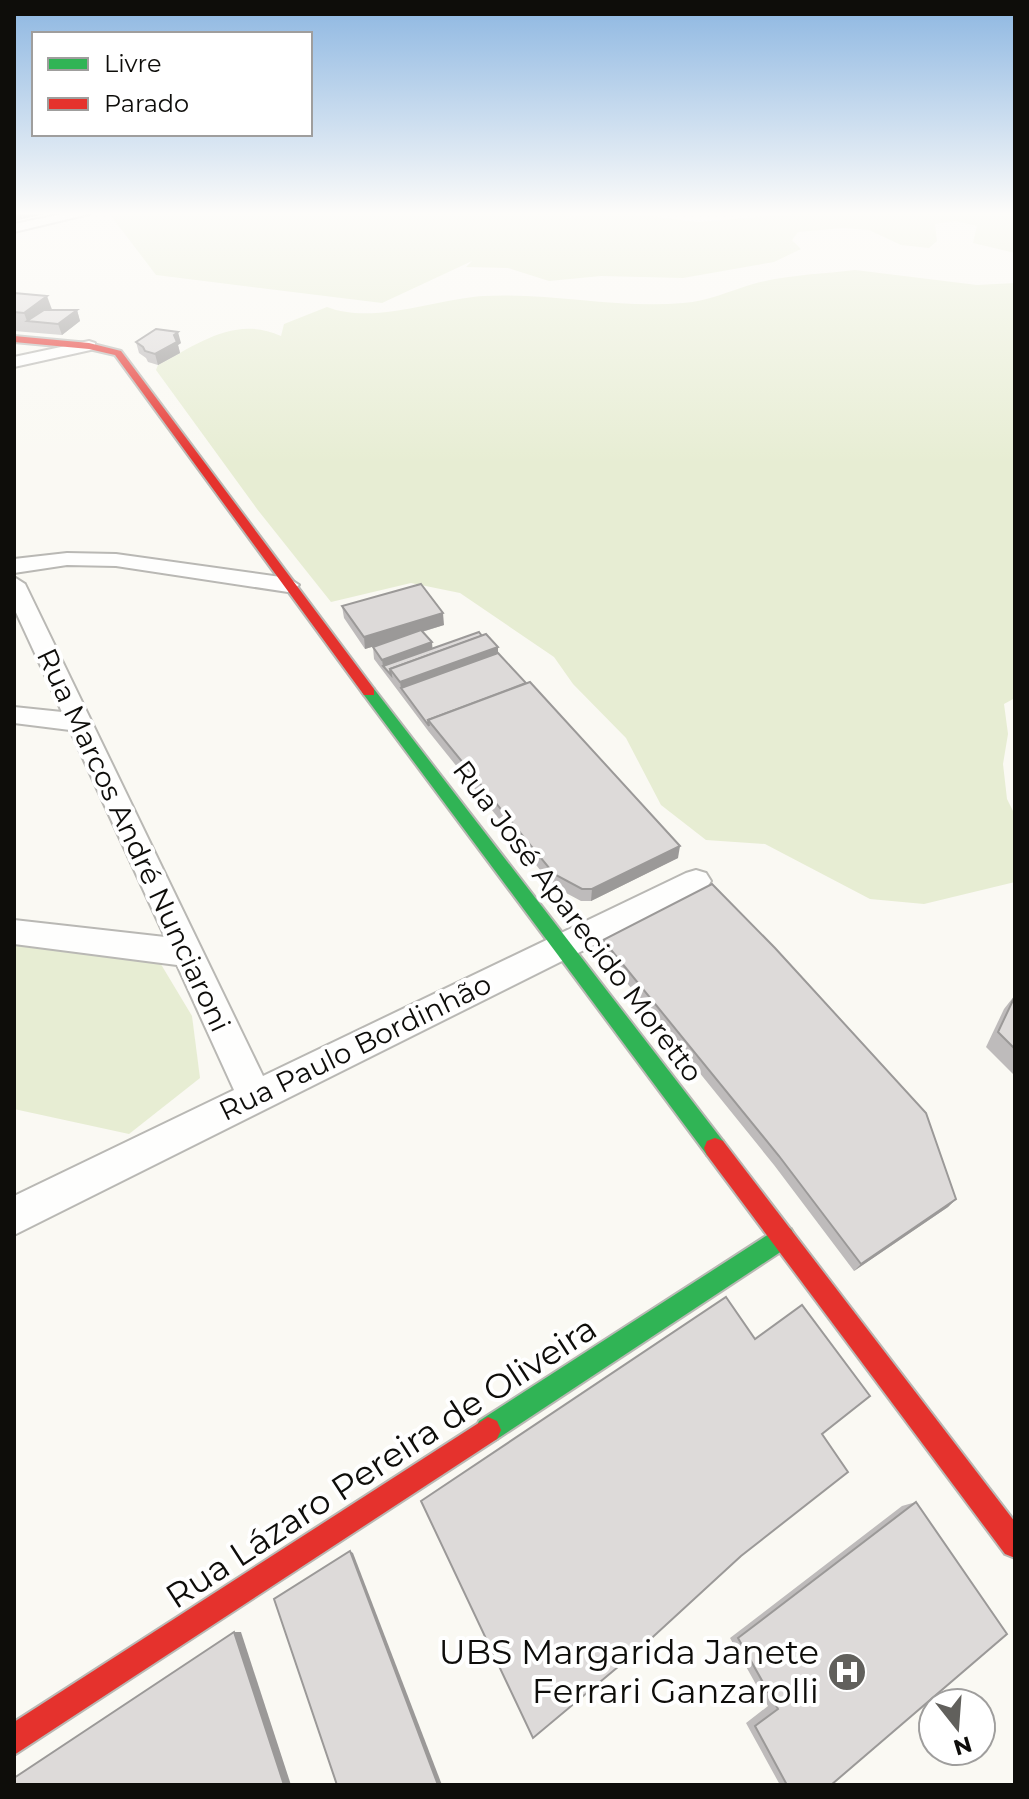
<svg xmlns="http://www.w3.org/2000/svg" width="1029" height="1799" font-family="Montserrat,sans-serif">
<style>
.green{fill:#e7edd3}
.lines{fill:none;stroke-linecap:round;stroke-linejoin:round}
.street-casing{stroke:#b9b8b4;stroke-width:4}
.fast-casing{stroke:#b9b8b4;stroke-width:4}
.jam-casing{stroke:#b9b8b4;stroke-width:4}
.street{fill:#fefefd;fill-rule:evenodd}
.fast{fill:#30b455;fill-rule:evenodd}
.jam{fill:#e5322d;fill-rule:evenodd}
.wall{fill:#bebbbb}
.shaded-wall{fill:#9b9998}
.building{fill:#dddad9;stroke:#9b9998;stroke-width:2}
.labels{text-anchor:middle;stroke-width:8;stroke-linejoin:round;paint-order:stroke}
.street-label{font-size:28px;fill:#0e0d0a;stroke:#fff}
.near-street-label{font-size:34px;fill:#0e0d0a;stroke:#fff}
.near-poi-label{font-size:34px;fill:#0e0d0a;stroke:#fff;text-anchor:end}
</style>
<rect width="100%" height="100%" fill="#faf9f3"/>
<g class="green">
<polygon points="108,212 576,212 566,218 600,212 627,213 698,222 816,212 1015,212 1015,253 973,243 977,226 955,221 935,224 937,241 929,248 901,245 869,230 843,228 798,232 792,240 801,249 774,262 683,278 601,276 549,281 508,268 466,267 472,261 382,303 156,275"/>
<path d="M855 270 977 285 1015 283V698L1004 704 1008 734 1003 764 1007 799 1015 815V882L924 904 870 899 765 844 706 840 661 805 626 738 573 684 554 657 460 593 411 583 331 602 257 509 156 370 158 365C198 344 235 315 281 336L284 324 327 307C373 325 436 299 483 296 550 292 617 309 683 303 709 301 729 291 753 284 785 275 822 274 855 270Z"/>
<polygon points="14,944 159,961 192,1016 200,1078 129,1134 14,1109"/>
</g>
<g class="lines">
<defs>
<g id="street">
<polygon points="72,212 89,214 14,232 14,224"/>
<polygon points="89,341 95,343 95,349 14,367 14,357"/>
<polygon points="67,553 116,554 288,578 299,585 288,592 116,566 67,565 14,573 14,559"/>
<polygon points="14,577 25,584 263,1076 686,873 696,870 706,873 711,881 706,889 14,1235 14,1196 234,1090 177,965 14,944 14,920 165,937 70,730 14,723 14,707 62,712 14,608"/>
</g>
<g id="fast">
<polygon points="369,687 374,689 723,1141 726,1148 723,1155 715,1158 707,1155 364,695 362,692"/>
<polygon points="783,1225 791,1229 795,1237 791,1245 497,1439 488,1443 479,1439 475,1430 479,1421"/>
</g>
<g id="jam">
<polygon points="14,336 89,343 121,351 374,689 374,695 364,695 115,355 89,349 14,342"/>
<polygon points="715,1138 723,1141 1015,1522 1015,1558 1005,1554 707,1155 704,1148 707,1141"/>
<polygon points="488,1417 497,1421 501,1430 497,1439 14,1755 14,1722"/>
</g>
</defs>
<use href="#street" class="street-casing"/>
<use href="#fast" class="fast-casing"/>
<use href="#jam" class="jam-casing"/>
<use href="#street" class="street"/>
<use href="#fast" class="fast"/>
<use href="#jam" class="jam"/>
</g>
<g class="wall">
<polygon points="14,293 52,310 77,310 80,321 62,335 14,331"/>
<polygon points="136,342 181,343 178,345 180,353 158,365 148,362 146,358 139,353"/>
<polygon points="342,606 444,625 422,632 432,648 482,636 498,647 498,653 678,858 591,901 581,901 553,886 429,732 374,659 373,647 384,643 365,649 344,618"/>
<polygon points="603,940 956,1199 948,1207 854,1271 774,1165 602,952"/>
<polygon points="1015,995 1015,1076 986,1047 1004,1009"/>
<polygon points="916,1502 831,1785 780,1785 746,1723 768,1706 730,1638 902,1506"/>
</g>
<g class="shaded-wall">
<polygon points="14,212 54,212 14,221"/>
<polygon points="47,296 54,315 27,321 24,313"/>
<polygon points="77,310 80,321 62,335 58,324"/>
<polygon points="178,332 181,343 178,345 180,353 158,365 155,354"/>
<polygon points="443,613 444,625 365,649 364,637"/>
<polygon points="432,642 433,655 383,666 384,672 382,660"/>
<polygon points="498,647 498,660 401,688 402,695 400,682"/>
<polygon points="680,846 678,858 591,901 592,889"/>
<polygon points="956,1199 948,1207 854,1271 861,1264"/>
<polygon points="350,1551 353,1553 442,1785 438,1785"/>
<polygon points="234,1632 241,1632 291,1785 284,1785"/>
</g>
<g class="building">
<polygon points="14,293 47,296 24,313 14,312"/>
<polygon points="44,310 77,310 58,324 27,321"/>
<polygon points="156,329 178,332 174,335 177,342 155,354 145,351 143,347 136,342"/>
<polygon points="421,584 443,613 364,637 342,606"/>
<polygon points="421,630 432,642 382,660 373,647"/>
<polygon points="479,632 482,636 390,669 391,675 383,666"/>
<polygon points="486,634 498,647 400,682 390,669"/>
<polygon points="498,653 526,683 428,720 429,726 401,688"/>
<polygon points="530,682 680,846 592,889 582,889 554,874 428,720"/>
<polygon points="712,884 775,948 926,1113 956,1199 861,1264 779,1156 603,940"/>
<polygon points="1015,996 1015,1049 998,1032"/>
<polygon points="726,1297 755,1339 802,1305 870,1396 822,1434 848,1472 741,1556 643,1646 533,1738 421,1501"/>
<polygon points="916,1502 1007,1634 831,1785 787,1785 755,1726 778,1709 738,1638"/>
<polygon points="350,1551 438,1785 337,1785 274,1599"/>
<polygon points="234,1632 284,1785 14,1785 14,1778"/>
</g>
<linearGradient id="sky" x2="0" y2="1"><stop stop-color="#8cb6e1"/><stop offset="0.46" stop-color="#fdfcfa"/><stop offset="1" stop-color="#fdfcfa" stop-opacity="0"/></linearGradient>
<rect width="1029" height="464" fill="url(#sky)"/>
<defs>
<symbol id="hospital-disc" viewBox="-11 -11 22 22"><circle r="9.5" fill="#61605c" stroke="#fff"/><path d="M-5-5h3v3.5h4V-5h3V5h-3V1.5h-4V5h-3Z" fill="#fff"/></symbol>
</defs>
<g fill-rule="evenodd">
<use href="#hospital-disc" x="825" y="1650" width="44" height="44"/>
</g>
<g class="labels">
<g class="street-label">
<text transform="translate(134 840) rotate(65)" y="10">Rua Marcos André Nunciaroni</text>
<text transform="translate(578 921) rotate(53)" y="10">Rua José Aparecido Moretto</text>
<text transform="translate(355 1047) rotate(-26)" y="10">Rua Paulo Bordinhão</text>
</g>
<g class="near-street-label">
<text transform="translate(381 1462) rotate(-33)" y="12">Rua Lázaro Pereira de Oliveira</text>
</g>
<g class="near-poi-label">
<text x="819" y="1664">UBS Margarida Janete<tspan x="819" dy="39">Ferrari Ganzarolli</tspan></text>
</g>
</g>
<rect width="1029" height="1799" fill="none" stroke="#0e0d0a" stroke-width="32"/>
<rect x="32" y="32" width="280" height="104" fill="#ffffff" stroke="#9f9e9d" stroke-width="2"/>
<rect x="48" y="58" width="40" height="12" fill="#30b455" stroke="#9f9e9d" stroke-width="2"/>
<text x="104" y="72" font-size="24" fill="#0e0d0a">Livre</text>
<rect x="48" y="98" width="40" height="12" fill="#e5322d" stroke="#9f9e9d" stroke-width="2"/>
<text x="104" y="112" font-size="24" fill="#0e0d0a">Parado</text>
<g transform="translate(957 1727) rotate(163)"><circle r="38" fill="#ffffff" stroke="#9f9e9d" stroke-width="2"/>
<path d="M0-6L14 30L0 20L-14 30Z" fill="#61605c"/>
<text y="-12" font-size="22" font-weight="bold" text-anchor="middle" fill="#0e0d0a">N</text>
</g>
</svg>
